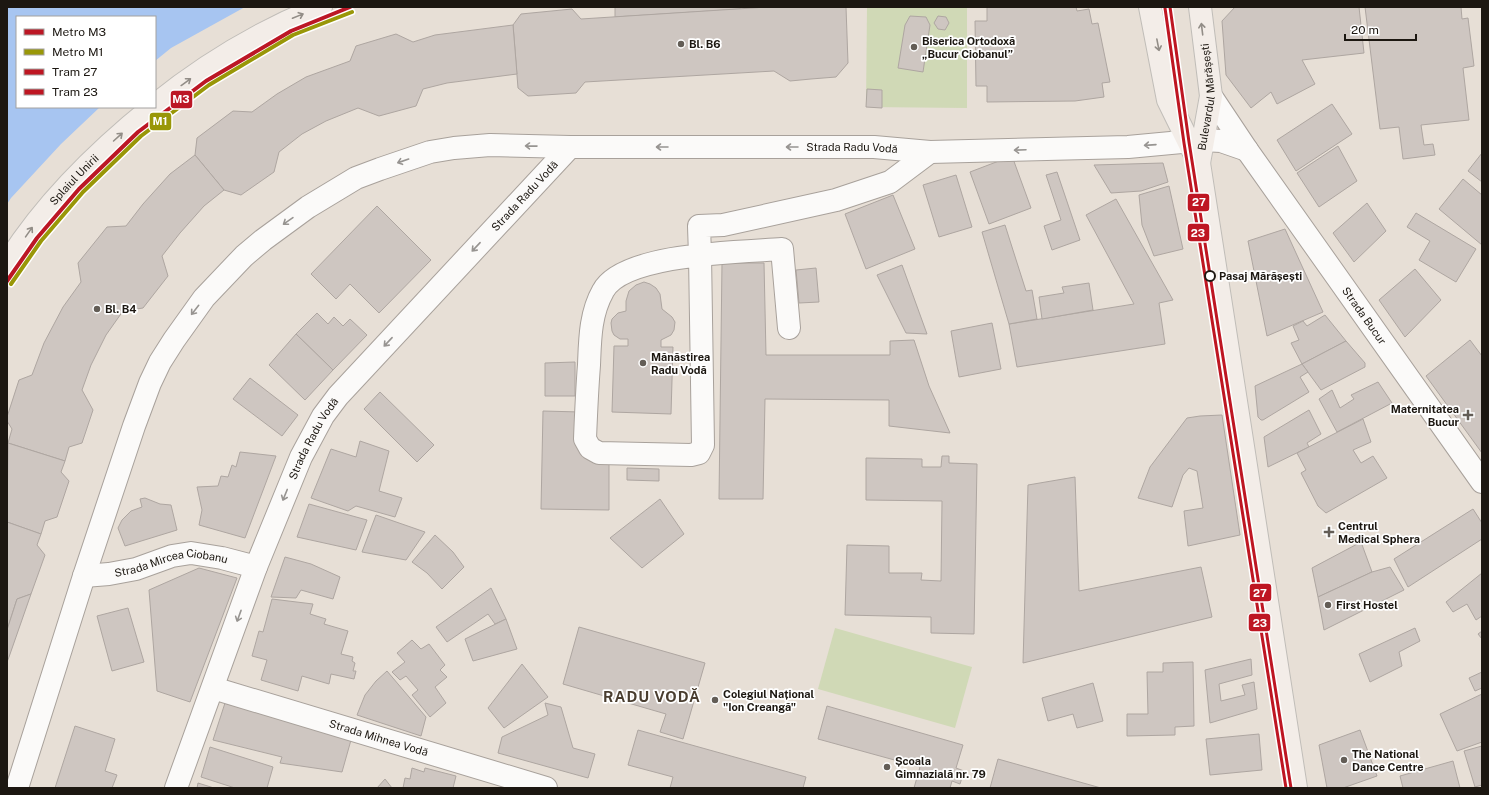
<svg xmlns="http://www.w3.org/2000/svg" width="1489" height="795" font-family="'Public Sans',sans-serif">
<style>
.green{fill:#d0d9b6}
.water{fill:#a7c5f1}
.building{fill:#cec6c1;stroke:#aea6a1}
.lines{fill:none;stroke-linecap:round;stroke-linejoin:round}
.minor-casing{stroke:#a8a19b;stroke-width:24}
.major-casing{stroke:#c0bdb8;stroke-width:24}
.minor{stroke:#fbfaf9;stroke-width:22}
.major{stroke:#f3ede8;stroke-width:22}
.tram-1-casing{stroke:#fff;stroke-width:6}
.tram-2-casing{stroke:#fff;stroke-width:6}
.tram-1{stroke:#be1622;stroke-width:3}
.tram-2{stroke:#be1622;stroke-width:3}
.metro-1-casing{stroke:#fff;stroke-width:7}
.metro-2-casing{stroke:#fff;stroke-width:7}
.metro-1{stroke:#bc1725;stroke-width:4}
.metro-2{stroke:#999708;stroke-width:4}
.oneway{stroke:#928d87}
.oneway2{stroke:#979491}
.poi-dot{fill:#635d56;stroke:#fff;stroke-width:1.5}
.stop-dot{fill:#fff;stroke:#1c1711;stroke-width:2}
.labels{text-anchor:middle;stroke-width:3.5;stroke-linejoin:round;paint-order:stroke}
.poi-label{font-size:11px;font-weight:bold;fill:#1c1711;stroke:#fff;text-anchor:start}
.street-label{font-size:11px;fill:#1c1711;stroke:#fff}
.stop-label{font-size:11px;font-weight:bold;fill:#1c1711;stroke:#fff;text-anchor:start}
.district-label{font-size:15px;font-weight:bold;letter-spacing:1px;fill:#493d2f;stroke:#fff}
.line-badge{stroke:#fff;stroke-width:1.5}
.badge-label{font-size:11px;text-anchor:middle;font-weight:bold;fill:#fff}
</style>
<rect width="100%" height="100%" fill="#e7dfd6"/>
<g class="green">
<polygon points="867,7 967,7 967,108 866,107"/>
<polygon points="835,628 972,667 955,728 818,689"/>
</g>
<polygon class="water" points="7,7 245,7 171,48 155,61 155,17 17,17 17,107 100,107 61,144 11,198 7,204"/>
<g class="building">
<polygon points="615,7 740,7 740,9 615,17"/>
<polygon points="768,7 846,7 848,63 836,77 811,79 790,81 774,71 585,82 576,93 528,96 518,88 513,25 521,14 572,9 581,19"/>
<polygon points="987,7 1076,7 1077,11 1089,9 1092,24 1098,23 1110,82 1102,83 1104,97 1075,101 987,102 987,86 976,86 975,21 987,21"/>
<polygon points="1235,7 1359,7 1364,53 1302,60 1315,84 1277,104 1271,92 1251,108 1226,75 1222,21"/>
<polygon points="1365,7 1461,7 1462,19 1468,18 1474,66 1463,68 1469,120 1421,125 1424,145 1433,144 1435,155 1403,159 1399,127 1380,129"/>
<polygon points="910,16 926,17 930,25 923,72 898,68 905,25"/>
<polygon points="938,16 946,17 949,23 945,30 938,29 934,23"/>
<polygon points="513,25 517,74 447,83 423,89 416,106 379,116 358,108 326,121 302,134 279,152 274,172 241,195 224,190 195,155 197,138 233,111 252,112 277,94 306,77 350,61 356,46 396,34 413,42 435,35"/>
<polygon points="867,89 882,90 882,108 866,107"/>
<polygon points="1332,104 1352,134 1296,171 1277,140"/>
<polygon points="1338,146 1357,181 1319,207 1297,173"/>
<polygon points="1482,153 1482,182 1468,171"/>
<polygon points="195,155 224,190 204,206 180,233 162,256 168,276 143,308 123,311 106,335 91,365 82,390 93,410 82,443 69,447 65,461 8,443 12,429 7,421 7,417 19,380 32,375 44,343 63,307 81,282 78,263 107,227 126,226 143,204 170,174"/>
<polygon points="1012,156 1031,208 989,224 970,172"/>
<polygon points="1163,163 1168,182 1141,191 1111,193 1094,165"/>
<polygon points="1057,172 1080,240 1052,250 1044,226 1061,220 1046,175"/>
<polygon points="956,175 972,227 939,237 923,185"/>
<polygon points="1463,179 1482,195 1482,245 1439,209"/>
<polygon points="1169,186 1183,249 1154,256 1142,225 1139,195"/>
<polygon points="893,195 915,249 866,269 845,214"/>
<polygon points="1116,199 1173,300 1159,303 1165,344 1017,367 1009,324 1134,304 1086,215"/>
<polygon points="1367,203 1386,231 1354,262 1333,233"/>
<polygon points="377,206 431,260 379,313 350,284 336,299 311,274"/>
<polygon points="1416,213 1476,249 1456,282 1419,260 1430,241 1407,227"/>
<polygon points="1005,225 1026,291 1032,290 1037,319 1009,324 982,232"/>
<polygon points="1285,229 1323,312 1267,336 1248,241"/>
<polygon points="722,263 764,263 766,355 890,355 890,341 914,340 929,386 950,433 889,426 889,400 765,399 763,499 719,499"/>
<polygon points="902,265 927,334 906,333 877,275"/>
<polygon points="816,268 819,302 799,303 796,270"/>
<polygon points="1415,269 1441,300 1405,337 1379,300"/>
<polygon points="644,282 650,284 656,288 660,294 662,309 672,317 675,322 674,330 671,335 661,340 661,347 673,347 671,414 612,412 614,346 628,346 628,339 620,339 614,335 612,331 611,323 612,319 618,313 626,311 626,301 629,291 636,285"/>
<polygon points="1089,283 1093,310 1042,319 1039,297 1064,293 1062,287"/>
<polygon points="317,313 328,324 334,317 343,326 350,319 367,335 333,370 296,334"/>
<polygon points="1325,315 1346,341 1302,364 1291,343 1299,340 1293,326 1303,321 1307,326"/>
<polygon points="992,323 1001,369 959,377 951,331"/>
<polygon points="296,334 333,370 305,400 269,365"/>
<polygon points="1470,340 1482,356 1482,453 1426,376"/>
<polygon points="1346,341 1365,363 1365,367 1321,390 1302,364"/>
<polygon points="575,362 575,396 545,396 545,363"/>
<polygon points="1302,364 1308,372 1300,377 1309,392 1263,420 1261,420 1258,417 1255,386"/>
<polygon points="250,378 298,415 282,436 233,399"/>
<polygon points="1378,382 1392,403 1337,432 1319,399 1332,390 1340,408 1354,399 1351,395"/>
<polygon points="380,392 434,445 417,462 364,409"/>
<polygon points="1309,410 1321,434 1307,443 1309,447 1268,467 1264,437"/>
<polygon points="543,411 580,412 593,457 609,457 609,510 541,509"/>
<polygon points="1222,415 1240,535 1188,546 1184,511 1203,508 1197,471 1189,468 1183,475 1172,507 1138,498 1150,467 1187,418 1200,416"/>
<polygon points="1363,419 1371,442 1353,450 1361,463 1373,456 1387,478 1326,513 1318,506 1301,473 1306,470 1297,453"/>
<polygon points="360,441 389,451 379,491 402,498 395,517 356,506 348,511 311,498 331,449 356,457"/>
<polygon points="8,443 65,461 61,472 69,481 57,517 45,521 41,534 7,522"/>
<polygon points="240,452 276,456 245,538 199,525 202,510 197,487 218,486 221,476 228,477 232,465 236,467"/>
<polygon points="942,456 949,456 949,463 977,464 974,634 931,633 931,617 845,615 847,545 889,546 889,573 922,573 921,580 941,581 942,501 866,500 866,458 922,459 922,467 941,467"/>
<polygon points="627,468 659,469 659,481 627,480"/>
<polygon points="1075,477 1079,591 1201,567 1212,617 1023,663 1028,485"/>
<polygon points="145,498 160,504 171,505 177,530 125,546 118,528 122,520 131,511 142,507 140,499"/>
<polygon points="660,499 684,534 642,568 610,538"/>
<polygon points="309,504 367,520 356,550 297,537"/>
<polygon points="1473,509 1482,523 1482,539 1408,587 1394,559"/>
<polygon points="376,515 425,532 406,560 362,552"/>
<polygon points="7,522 41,534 37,545 45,555 31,594 17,599 7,630"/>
<polygon points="435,535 453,552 464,567 442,589 427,573 412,562"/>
<polygon points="1361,542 1372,572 1318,597 1312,568"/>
<polygon points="285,557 311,564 340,577 333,599 301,590 296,598 271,597"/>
<polygon points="1390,567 1404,590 1324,630 1318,597 1372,572"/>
<polygon points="199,568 237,578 190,702 157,691 149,590"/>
<polygon points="1482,573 1482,616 1476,620 1467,604 1453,612 1446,602"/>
<polygon points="491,588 506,619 495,624 488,614 447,642 436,627"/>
<polygon points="31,594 9,657 7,662 7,630 17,599"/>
<polygon points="272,599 313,604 310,614 326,619 324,624 348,631 341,654 353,657 352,661 355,663 353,671 356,671 354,679 331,674 329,684 302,676 298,691 261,680 267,660 252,656 259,631 263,632"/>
<polygon points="128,608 144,662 112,671 97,616"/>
<polygon points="506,619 517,649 473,661 465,639"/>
<polygon points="579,627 705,663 683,739 660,732 666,714 563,684"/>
<polygon points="1415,628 1420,641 1399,652 1402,666 1370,682 1359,654"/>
<polygon points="1482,631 1482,639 1478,634"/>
<polygon points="412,640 421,649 429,644 445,665 440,670 447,677 435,687 446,703 430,717 412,695 418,690 406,676 400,680 392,672 405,662 397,653"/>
<polygon points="1251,659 1252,675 1219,684 1221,701 1245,695 1242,685 1254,682 1257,709 1210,723 1205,670"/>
<polygon points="1193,662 1194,726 1175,727 1175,735 1127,736 1127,714 1148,714 1147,672 1163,672 1163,663"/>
<polygon points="522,664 548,697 504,728 488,708"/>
<polygon points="387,671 426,717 421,736 357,715 365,695 376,681"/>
<polygon points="1482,672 1482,688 1475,691 1469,678"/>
<polygon points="1093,683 1103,721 1077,728 1073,714 1048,721 1042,698"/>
<polygon points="1482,694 1482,742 1457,751 1440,714"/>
<polygon points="225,703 351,740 342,772 280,763 282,757 213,740"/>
<polygon points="545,703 561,707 573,748 595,754 588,778 498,753 502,737 548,715"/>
<polygon points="827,706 963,745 956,768 964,771 960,784 952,781 950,788 914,788 920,767 818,739"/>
<polygon points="75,726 115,739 105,771 117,775 112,788 55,788"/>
<polygon points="638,730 806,777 803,788 670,788 673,777 628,765"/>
<polygon points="1360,730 1377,776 1343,788 1327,788 1319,745"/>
<polygon points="1259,734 1262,770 1210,775 1206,739"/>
<polygon points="1482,746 1482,785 1475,787 1464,751"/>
<polygon points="210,747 273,767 267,788 235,788 201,777"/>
<polygon points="998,759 1101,788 990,788"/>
<polygon points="1453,761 1460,788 1403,788 1400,776"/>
<polygon points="412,768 424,772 425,768 456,776 453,788 403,788 405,778 410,779"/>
<polygon points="385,779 392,788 377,788"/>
<polygon points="198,783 214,788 197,788"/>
</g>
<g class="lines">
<defs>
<g id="minor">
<path id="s1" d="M1211 96 1247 150 1482 482"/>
<path d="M789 328 782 249C742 252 623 253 603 291 590 314 590 340 589 365 587 390 586 414 585 439L590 448 599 453 691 455 699 453 703 445 700 255 699 226 723 225 836 200 890 182 930 152"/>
<path id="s2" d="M84 576 109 574 136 569 172 556 191 553 222 558 256 567"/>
<path id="s3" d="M213 688 546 788"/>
<path id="s4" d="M17 788 84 576 134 426 150 383 160 362 174 340 204 298 244 256 263 240 308 207 356 178 380 169 430 152 454 148 490 145 570 147H874L930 152 1128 147 1203 140 1221 141 1247 150"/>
<path id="s5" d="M176 788 256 567 301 457 323 416 338 396 570 147"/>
</g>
<g id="major">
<polyline points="1150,7 1168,100 1199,163 1296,788"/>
<path d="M155 105C206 64 261 31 321 7"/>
<path id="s6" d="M1199 163 1211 96 1200 7"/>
<path id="s7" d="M7 264C45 203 97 152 153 107"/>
</g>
</defs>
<use href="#minor" class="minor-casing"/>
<use href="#major" class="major-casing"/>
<use href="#minor" class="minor"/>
<use href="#major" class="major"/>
<defs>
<polyline id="tram-1" points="1170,7 1189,142 1291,788"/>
<polyline id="tram-2" points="1165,8 1184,143 1286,788"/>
</defs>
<use href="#tram-1" class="tram-1-casing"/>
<use href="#tram-2" class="tram-2-casing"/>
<use href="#tram-1" class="tram-1"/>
<use href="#tram-2" class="tram-2"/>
<defs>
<polyline id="metro-1" points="7,281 37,238 79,189 138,132 206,81 291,31 350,7"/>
<polyline id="metro-2" points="11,284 41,241 83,192 141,136 209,85 293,35 352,12"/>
</defs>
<use href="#metro-1" class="metro-1-casing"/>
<use href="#metro-2" class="metro-2-casing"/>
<use href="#metro-1" class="metro-1"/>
<use href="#metro-2" class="metro-2"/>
</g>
<defs><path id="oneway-shaft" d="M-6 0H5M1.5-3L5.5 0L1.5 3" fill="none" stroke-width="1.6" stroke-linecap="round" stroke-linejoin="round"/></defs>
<g class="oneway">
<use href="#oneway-shaft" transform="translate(298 16) rotate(-22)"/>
<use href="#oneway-shaft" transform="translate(1202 29) rotate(-97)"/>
<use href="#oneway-shaft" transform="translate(1158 45) rotate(79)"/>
<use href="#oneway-shaft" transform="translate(186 82) rotate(-36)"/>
<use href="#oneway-shaft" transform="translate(118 137) rotate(-42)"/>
<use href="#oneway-shaft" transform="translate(29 232) rotate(-55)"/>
</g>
<g class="oneway2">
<use href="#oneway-shaft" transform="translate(1150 145) rotate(176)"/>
<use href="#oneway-shaft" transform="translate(531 146) rotate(-179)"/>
<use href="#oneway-shaft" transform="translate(662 147) rotate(-180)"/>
<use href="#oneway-shaft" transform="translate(792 147) rotate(-180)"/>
<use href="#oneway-shaft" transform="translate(1020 150) rotate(178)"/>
<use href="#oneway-shaft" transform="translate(403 161) rotate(161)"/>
<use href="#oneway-shaft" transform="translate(288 221) rotate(145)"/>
<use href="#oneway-shaft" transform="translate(476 247) rotate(133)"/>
<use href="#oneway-shaft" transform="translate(195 310) rotate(128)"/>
<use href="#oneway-shaft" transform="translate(388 342) rotate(133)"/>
<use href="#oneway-shaft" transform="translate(285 495) rotate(112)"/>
<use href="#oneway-shaft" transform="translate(239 616) rotate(110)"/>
</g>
<g class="poi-dot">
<circle cx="681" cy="44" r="4"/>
<circle cx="914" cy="47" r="4"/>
<circle cx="97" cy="309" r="4"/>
<circle cx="643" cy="363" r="4"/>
<path d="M1466 409h4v4h4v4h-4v4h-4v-4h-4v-4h4z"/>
<path d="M1327 526h4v4h4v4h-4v4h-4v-4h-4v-4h4z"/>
<circle cx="1328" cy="605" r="4"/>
<circle cx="715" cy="700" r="4"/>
<circle cx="1344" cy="760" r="4"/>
<circle cx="887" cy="767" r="4"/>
</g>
<circle class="stop-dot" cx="1210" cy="276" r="5"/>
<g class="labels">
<g class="poi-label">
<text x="922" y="45">Biserica Ortodoxă<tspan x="922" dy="13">„Bucur Ciobanul”</tspan></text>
<text x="689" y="48">Bl. B6</text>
<text x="105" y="313">Bl. B4</text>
<text x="651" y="361">Mănăstirea<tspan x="651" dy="13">Radu Vodă</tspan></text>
<text x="1459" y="413" text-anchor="end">Maternitatea<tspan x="1459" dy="13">Bucur</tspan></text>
<text x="1338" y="530">Centrul<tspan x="1338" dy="13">Medical Sphera</tspan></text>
<text x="1336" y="609">First Hostel</text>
<text x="723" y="698">Colegiul Național<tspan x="723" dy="13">"Ion Creangă"</tspan></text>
<text x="1352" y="758">The National<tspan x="1352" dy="13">Dance Centre</tspan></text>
<text x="895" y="765">Școala<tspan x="895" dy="13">Gimnazială nr. 79</tspan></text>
</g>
<g class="street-label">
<text dy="4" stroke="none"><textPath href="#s6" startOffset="67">Bulevardul Mărășești</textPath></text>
<text dy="4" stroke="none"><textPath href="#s4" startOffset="1223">Strada Radu Vodă</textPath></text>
<text dy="4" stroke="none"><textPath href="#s7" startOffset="108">Splaiul Unirii</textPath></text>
<text dy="4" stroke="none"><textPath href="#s5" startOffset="699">Strada Radu Vodă</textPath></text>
<text dy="4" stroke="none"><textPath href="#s1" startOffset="268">Strada Bucur</textPath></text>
<text dy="4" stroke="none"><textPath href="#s5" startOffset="376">Strada Radu Vodă</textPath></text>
<text dy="4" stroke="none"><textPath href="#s2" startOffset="89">Strada Mircea Ciobanu</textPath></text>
<text dy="4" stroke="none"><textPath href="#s3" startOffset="173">Strada Mihnea Vodă</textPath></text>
</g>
<g class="stop-label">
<text x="1219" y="280">Pasaj Mărășești</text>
</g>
<g class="district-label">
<text x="652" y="702">RADU VODĂ</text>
</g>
</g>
<g class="line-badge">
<rect x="170" y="90" width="23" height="19" rx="4" fill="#bc1725"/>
<rect x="149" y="112" width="23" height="19" rx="4" fill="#999708"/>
<rect x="1187" y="193" width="23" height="19" rx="4" fill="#be1622"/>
<rect x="1187" y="223" width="23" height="19" rx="4" fill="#be1622"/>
<rect x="1249" y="583" width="23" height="19" rx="4" fill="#be1622"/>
<rect x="1248" y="613" width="23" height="19" rx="4" fill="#be1622"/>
</g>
<g class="badge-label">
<text x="181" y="103">M3</text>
<text x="160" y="125">M1</text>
<text x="1199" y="206">27</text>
<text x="1198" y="237">23</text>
<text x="1260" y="597">27</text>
<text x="1260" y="627">23</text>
</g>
<rect width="1489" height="795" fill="none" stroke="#1c1711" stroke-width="16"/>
<rect x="16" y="16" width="140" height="92" fill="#ffffff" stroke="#a4a2a0"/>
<rect x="24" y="29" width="20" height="6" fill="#bc1725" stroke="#a4a2a0"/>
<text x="52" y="36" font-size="12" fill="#1c1711">Metro M3</text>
<rect x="24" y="49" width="20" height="6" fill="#999708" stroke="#a4a2a0"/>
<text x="52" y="56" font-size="12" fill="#1c1711">Metro M1</text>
<rect x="24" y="69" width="20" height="6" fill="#be1622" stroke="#a4a2a0"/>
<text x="52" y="76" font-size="12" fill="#1c1711">Tram 27</text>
<rect x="24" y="89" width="20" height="6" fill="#be1622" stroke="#a4a2a0"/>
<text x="52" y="96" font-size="12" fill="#1c1711">Tram 23</text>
<path d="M1345 34v6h71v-6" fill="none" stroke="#1c1711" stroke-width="2"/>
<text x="1351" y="34" font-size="12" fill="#1c1711" stroke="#ffffff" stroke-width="3" paint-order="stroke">20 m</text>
</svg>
